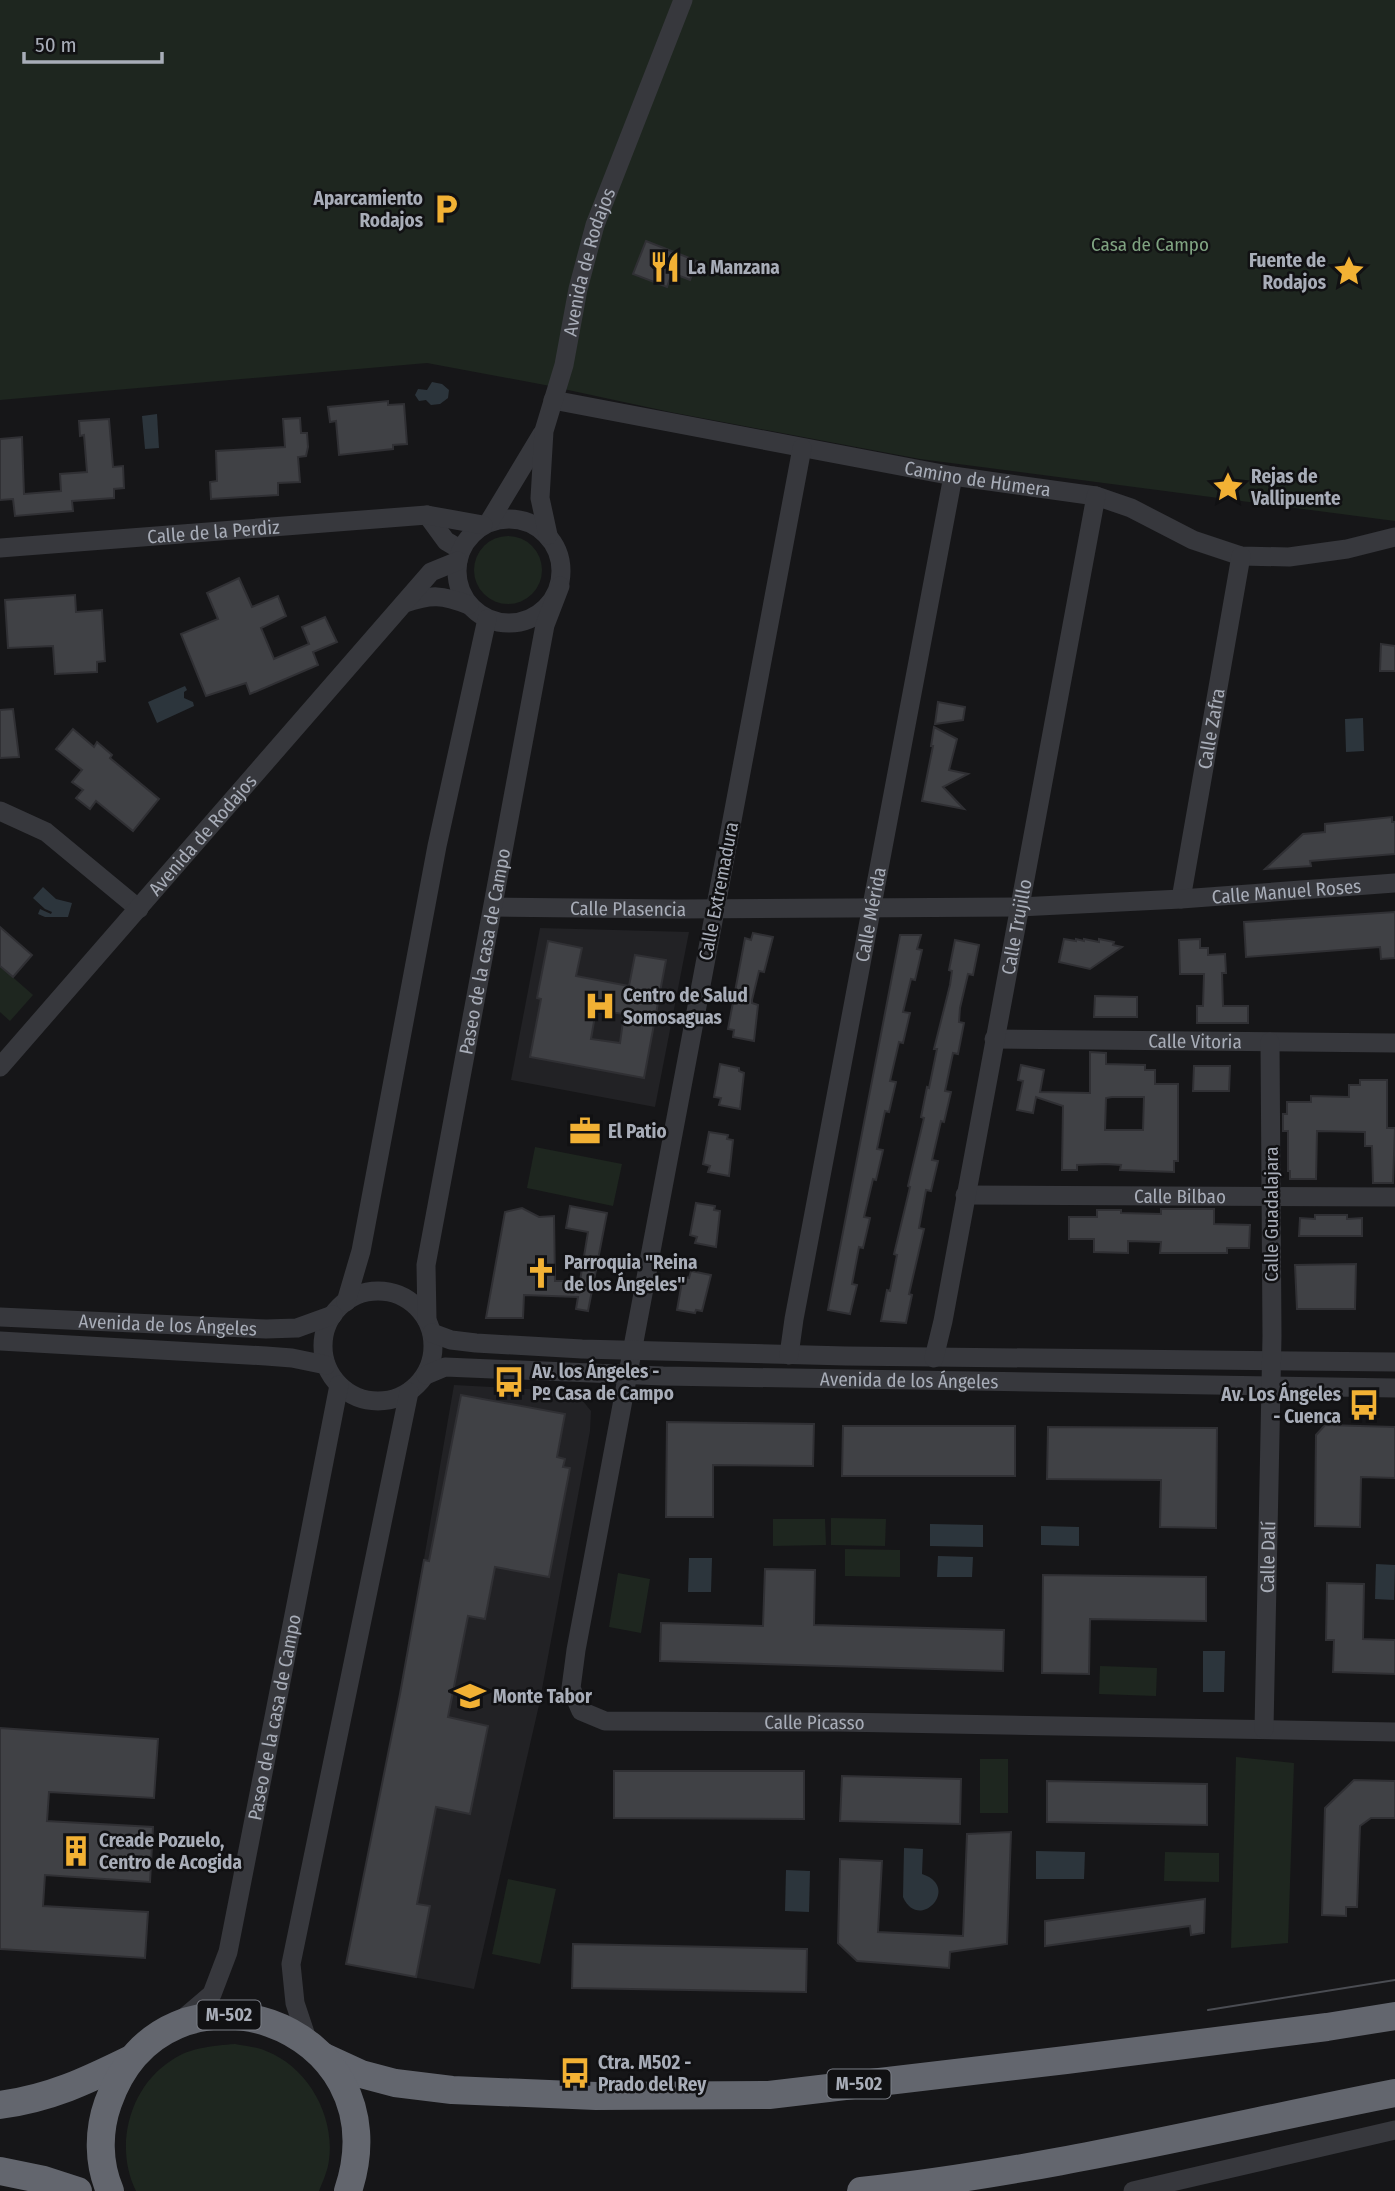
<svg xmlns="http://www.w3.org/2000/svg" width="1395" height="2191" font-family="'Fira Sans Condensed',sans-serif">
<style>
.built{fill:#222225}
.green{fill:#1e261f}
.water{fill:#2c353c}
.building{fill:#404145;stroke:#303034;stroke-width:2;fill-rule:evenodd}
.lines{fill:none;stroke-linecap:round;stroke-linejoin:round}
.minor{stroke:#37383d;stroke-width:19}
.highway{stroke:#63666e;stroke-width:28}
.tram{stroke:#4a4c52;stroke-width:2}
.labels{text-anchor:middle;stroke-width:5;stroke-linejoin:round;paint-order:stroke}
.shield{fill:#111113;stroke:#7b7e86;stroke-width:2}
.shield-label{font-size:18px;font-weight:bold;fill:#a8adb8}
.poi-label{font-size:19px;font-weight:bold;fill:#a8adb8;stroke:#111113;text-anchor:start}
.park-label{font-size:19px;fill:#7fa381;stroke:#111113}
.street-label{font-size:19px;fill:#a8adb8;stroke:#111113}
</style>
<rect width="100%" height="100%" fill="#161618"/>
<g class="built">
<polygon points="540,928 689,932 655,1107 511,1080"/>
<polygon points="454,1385 565,1391 578,1395 591,1411 590,1431 539,1705 474,1989 346,1964 402,1686"/>
</g>
<g class="green">
<polygon points="0,0 1395,0 1395,521 920,459 670,412 545,385 427,363 0,400"/>
<circle cx="508" cy="570" r="34"/>
<polygon points="0,966 33,995 10,1021 0,1012"/>
<polygon points="535,1147 622,1164 613,1206 527,1188"/>
<polygon points="831,1518 886,1519 885,1546 831,1545"/>
<polygon points="773,1519 825,1519 826,1545 773,1546"/>
<polygon points="845,1549 900,1550 900,1577 845,1576"/>
<polygon points="618,1573 650,1579 641,1633 609,1627"/>
<polygon points="1100,1666 1157,1668 1156,1696 1099,1694"/>
<polygon points="1236,1757 1294,1763 1288,1943 1231,1948"/>
<rect x="980" y="1759" width="28" height="54"/>
<polygon points="1165,1852 1219,1853 1219,1882 1164,1881"/>
<polygon points="508,1879 556,1889 540,1964 492,1954"/>
<path d="M235 2044C245 2046 257 2047 266 2051 308 2067 335 2116 329 2160 328 2170 323 2181 319 2191H136C114 2147 129 2087 172 2060 191 2047 213 2046 235 2044Z"/>
</g>
<g class="water">
<polygon points="432,382 442,384 449,390 448,398 440,404 431,405 426,400 419,401 415,395 418,389 427,390"/>
<polygon points="157,414 159,448 145,449 142,416"/>
<polygon points="185,686 187,690 184,692 184,698 193,702 194,706 157,723 148,702"/>
<polygon points="1363,718 1364,751 1346,752 1345,719"/>
<polygon points="43,887 56,899 72,903 68,917 45,917 38,914 40,909 51,914 52,912 45,909 33,898"/>
<polygon points="930,1524 983,1525 983,1547 930,1546"/>
<polygon points="1041,1526 1079,1527 1079,1546 1041,1545"/>
<polygon points="938,1556 973,1557 972,1577 937,1577"/>
<polygon points="689,1558 712,1558 711,1592 688,1592"/>
<polygon points="1376,1564 1395,1565 1394,1600 1375,1599"/>
<polygon points="1203,1651 1225,1651 1224,1692 1203,1692"/>
<path d="M904 1848 923 1849 922 1874C962 1887 919 1933 903 1897Z"/>
<polygon points="1036,1851 1085,1852 1084,1879 1036,1879"/>
<polygon points="786,1870 810,1871 809,1912 785,1911"/>
</g>
<g class="building">
<polygon points="646,241 697,261 690,280 672,273 667,287 633,274"/>
<polygon points="388,401 388,405 404,404 407,444 393,445 393,449 339,455 336,421 330,422 328,407"/>
<polygon points="300,418 301,433 307,433 308,447 306,456 298,457 300,482 278,483 278,495 211,499 210,482 217,481 216,451 285,447 283,419"/>
<polygon points="109,419 113,467 123,466 124,488 114,489 114,498 72,501 73,511 15,516 13,499 0,500 0,439 22,437 24,494 61,491 60,474 87,472 84,435 80,436 79,421"/>
<polygon points="239,578 252,607 278,596 286,616 261,628 274,659 309,644 302,627 325,617 337,642 313,652 318,665 250,694 246,683 206,696 181,634 218,619 207,593"/>
<polygon points="75,595 76,612 102,610 105,661 97,662 97,672 55,674 53,646 8,648 5,600"/>
<polygon points="1381,644 1395,646 1395,671 1380,671"/>
<polygon points="938,702 965,707 963,720 935,724"/>
<polygon points="13,709 19,757 0,758 0,710"/>
<polygon points="934,727 957,739 949,770 968,774 943,787 964,809 922,801 933,746 931,746"/>
<polygon points="73,729 94,747 97,742 112,755 110,758 159,799 133,831 96,801 90,809 76,798 83,790 72,782 82,770 56,749"/>
<polygon points="1392,817 1392,822 1395,822 1395,854 1310,861 1311,866 1265,869 1303,834 1325,832 1325,824"/>
<polygon points="1395,912 1395,958 1381,959 1380,947 1246,957 1244,922"/>
<polygon points="0,927 32,955 13,977 0,966"/>
<polygon points="753,933 773,937 764,972 759,971 752,1000 752,1003 758,1005 754,1041 733,1037 734,1030 728,1029 745,938 751,940"/>
<polygon points="900,935 921,935 917,949 922,950 915,980 911,979 903,1012 910,1013 903,1043 899,1042 890,1081 896,1082 889,1112 885,1111 877,1149 883,1150 876,1180 873,1179 864,1217 870,1218 863,1248 859,1247 852,1284 857,1285 850,1314 828,1310"/>
<polygon points="1064,939 1076,941 1076,939 1084,941 1084,939 1099,942 1099,939 1114,942 1113,945 1122,947 1090,969 1059,962"/>
<polygon points="1200,939 1200,948 1208,948 1208,955 1225,954 1226,973 1222,973 1223,1006 1248,1006 1248,1023 1197,1023 1197,1006 1203,1006 1204,974 1180,974 1179,940"/>
<polygon points="955,940 979,945 973,975 968,974 960,1008 959,1022 964,1023 958,1054 953,1053 945,1091 951,1092 944,1122 941,1121 932,1160 938,1161 931,1191 926,1190 919,1228 924,1229 909,1294 912,1295 906,1323 881,1321 887,1290 890,1291 897,1255 894,1254 910,1187 908,1186 924,1118 921,1117 927,1087 929,1088 937,1049 934,1049 950,985 952,971 949,970"/>
<path d="M548 941 582 948 576 976 629 986 635 955 666 960 644 1078 530 1057 541 999 537 998ZM596 1010 624 1014 620 1043 591 1039Z"/>
<polygon points="1095,996 1137,997 1137,1017 1094,1017"/>
<path d="M1090 1052 1106 1053V1064L1145 1065V1070H1155V1084H1178V1161H1174V1172L1120 1170 1121 1165 1106 1164 1077 1165V1170H1062L1063 1106 1036 1097 1033 1113 1017 1110 1023 1081 1018 1080 1021 1065 1044 1070 1040 1092 1090 1093ZM1112 1097H1144L1143 1130H1105L1106 1098Z"/>
<polygon points="720,1064 739,1068 739,1071 744,1073 740,1109 719,1105 721,1098 714,1097"/>
<polygon points="1194,1066 1230,1066 1229,1091 1193,1091"/>
<polygon points="1360,1080 1387,1080 1387,1128 1395,1128 1393,1183 1373,1183 1372,1146 1365,1146 1365,1132 1317,1131 1316,1179 1290,1179 1290,1171 1288,1171 1288,1131 1283,1131 1283,1114 1287,1114 1287,1102 1311,1102 1311,1096 1349,1097 1349,1085 1360,1085"/>
<polygon points="709,1132 728,1135 727,1139 733,1140 729,1176 708,1172 710,1166 703,1164"/>
<polygon points="696,1203 715,1206 714,1210 720,1211 716,1247 695,1243 697,1237 690,1235"/>
<polygon points="570,1206 607,1213 588,1311 576,1309 578,1297 524,1295 523,1318 486,1318 505,1212 522,1208 539,1217 554,1216 555,1281 580,1281 588,1232 566,1228"/>
<polygon points="1161,1209 1214,1209 1214,1224 1250,1225 1249,1248 1227,1248 1227,1253 1160,1253 1161,1242 1128,1241 1128,1253 1094,1252 1094,1239 1069,1239 1069,1217 1097,1217 1097,1210 1121,1210 1121,1213 1161,1214"/>
<polygon points="1315,1215 1347,1215 1347,1219 1362,1218 1362,1236 1299,1236 1300,1218 1315,1219"/>
<polygon points="1356,1264 1355,1309 1297,1309 1295,1265"/>
<polygon points="691,1271 711,1275 702,1311 696,1310 695,1313 677,1310 683,1276 689,1278"/>
<polygon points="461,1395 565,1414 557,1457 565,1459 563,1467 570,1468 549,1577 495,1567 485,1619 468,1616 448,1717 488,1726 470,1814 436,1807 417,1904 430,1906 416,1977 346,1964 400,1694 424,1560 429,1561"/>
<polygon points="667,1422 814,1424 813,1466 713,1465 713,1517 666,1517"/>
<polygon points="1325,1425 1395,1427 1395,1478 1361,1477 1360,1527 1315,1526 1316,1435"/>
<polygon points="843,1426 1015,1426 1015,1476 842,1476"/>
<polygon points="1048,1427 1217,1428 1216,1528 1160,1527 1161,1480 1047,1479"/>
<polygon points="765,1569 815,1570 814,1625 1004,1630 1003,1671 660,1661 661,1623 763,1626"/>
<polygon points="1043,1575 1206,1577 1206,1621 1090,1619 1089,1674 1042,1673"/>
<polygon points="1327,1583 1364,1584 1363,1639 1395,1640 1395,1674 1333,1672 1334,1640 1326,1640"/>
<polygon points="0,1728 158,1739 154,1798 49,1792 47,1821 153,1827 150,1882 45,1875 43,1906 148,1912 145,1958 0,1949"/>
<polygon points="614,1771 804,1771 804,1819 614,1818"/>
<polygon points="842,1776 961,1779 960,1824 840,1821"/>
<polygon points="1354,1780 1395,1781 1395,1818 1371,1818 1360,1826 1357,1907 1346,1907 1346,1916 1322,1915 1325,1808"/>
<polygon points="1047,1781 1207,1784 1207,1825 1047,1822"/>
<polygon points="1011,1832 1007,1944 950,1952 949,1968 857,1961 838,1943 840,1859 882,1861 878,1932 963,1936 967,1834"/>
<polygon points="1205,1899 1204,1933 1191,1935 1190,1926 1045,1946 1045,1921"/>
<polygon points="573,1944 807,1949 806,1992 572,1988"/>
</g>
<g class="lines">
<g class="minor">
<path id="s1" d="M553 400 953 476 1096 496 1131 508 1193 540 1241 556 1289 557 1347 549 1395 537"/>
<path id="s2" d="M802 448 576 1650 571 1688 581 1711 605 1721 838 1722 1395 1732"/>
<polyline points="427,515 446,541 461,550"/>
<circle cx="509" cy="571" r="52"/>
<polyline points="489,522 542,434"/>
<path id="s3" d="M548 535 540 498 544 431 564 365 578 289 595 225 683 0"/>
<path id="s4" d="M0 548 427 515 483 525"/>
<path d="M405 603C432 594 442 595 469 605"/>
<polyline points="0,811 46,832 139,909"/>
<path id="s5" d="M1181 899 1241 556"/>
<path id="s6" d="M493 907 677 909 1019 907 1181 899 1395 883"/>
<path id="s7" d="M994 1039 1395 1043"/>
<path id="s8" d="M0 1067 431 572 458 561"/>
<path id="s9" d="M965 1195 1395 1197"/>
<circle cx="378" cy="1346" r="55"/>
<polyline points="346,1302 361,1251 437,846 487,619"/>
<path id="s10" d="M0 1317 266 1329 297 1328 333 1315"/>
<path id="s11" d="M427 1320 426 1265 545 625 560 586"/>
<polyline points="432,1333 451,1340 476,1343 582,1349 846,1356 1395,1362"/>
<polyline points="0,1341 266,1356 292,1358 326,1365"/>
<path id="s12" d="M789 1355 794 1319 953 476"/>
<path id="s13" d="M934 1358 943 1321 1096 496"/>
<path id="s14" d="M426 1375 445 1367 663 1376 1395 1388"/>
<path id="s15" d="M1264 1729 1272 1336 1270 1042"/>
<path id="s16" d="M178 2023 212 1994 228 1952 339 1385"/>
<polyline points="308,2042 295,2003 291,1964 409,1392"/>
<polyline points="1133,2191 1395,2130"/>
</g>
<g class="highway">
<polyline points="324,2057 361,2074 395,2083 452,2090 596,2096 769,2095 1066,2060 1327,2027 1395,2016"/>
<path d="M0 2105C51 2098 86 2081 131 2059"/>
<polyline points="0,2171 44,2180 78,2191"/>
<path d="M110 2191C98 2163 98 2131 108 2103 164 1942 404 2022 348 2191"/>
<path d="M861 2191C1041 2172 1218 2128 1395 2093"/>
</g>
<polyline class="tram" points="1208,2010 1395,1980"/>
</g>
<defs>
<symbol id="parking-bare" viewBox="-9 -9 18 18"><path d="M-3.5-5.5H1a3.5 3.5 0 0 1 0 7H-1V5.5H-3.5ZM-1-3.4V-.6H.8a1.4 1.4 0 0 0 0-2.8Z" fill="#f2b134" stroke="#111113" stroke-width="2.5" paint-order="stroke"/></symbol>
<symbol id="restaurant-bare" viewBox="-9 -9 18 18"><path d="M-5-6h1v4h1v-4h1v4h1v-4h1v5L-1.5 .5V6h-2V.5L-5-1ZM5-6V6H3V1.5H1.5Q1.5-4 5-6Z" fill="#f2b134" stroke="#111113" stroke-width="2.5" paint-order="stroke"/></symbol>
<symbol id="sight-bare" viewBox="-9 -9 18 18"><path d="M0-6L1.8-2.2L6-1.7L2.9 1.2L3.7 5.4L0 3.3L-3.7 5.4L-2.9 1.2L-6-1.7L-1.8-2.2Z" fill="#f2b134" stroke="#111113" stroke-width="2.5" paint-order="stroke"/></symbol>
<symbol id="hospital-bare" viewBox="-9 -9 18 18"><path d="M-5-5h3v3.5h4V-5h3V5h-3V1.5h-4V5h-3Z" fill="#f2b134" stroke="#111113" stroke-width="2.5" paint-order="stroke"/></symbol>
<symbol id="office-bare" viewBox="-9 -9 18 18"><path d="M-6-3h4V-5.5h4V-3h4V5H-6ZM-1-4.5V-3h2v-1.5ZM-6 0V1H6V0Z" fill="#f2b134" stroke="#111113" stroke-width="2.5" paint-order="stroke"/></symbol>
<symbol id="church-bare" viewBox="-9 -9 18 18"><path d="M-1.2-6h2.4v3.5h3.3v2.4h-3.3V6h-2.4V-.1h-3.3v-2.4h3.3Z" fill="#f2b134" stroke="#111113" stroke-width="2.5" paint-order="stroke"/></symbol>
<symbol id="bus-bare" viewBox="-9 -9 18 18"><path d="M-5-6H5V4H4V6H2V4H-2V6H-4V4H-5ZM-3.5-4V0h7V-4ZM-3.5 1.2v1.5H-2V1.2ZM2 1.2v1.5H3.5V1.2Z" fill="#f2b134" stroke="#111113" stroke-width="2.5" paint-order="stroke"/></symbol>
<symbol id="school-bare" viewBox="-9 -9 18 18"><path d="M0-5L7-2L0 1L-7-2ZM-4 1L0 2.5L4 1V4Q0 6-4 4Z" fill="#f2b134" stroke="#111113" stroke-width="2.5" paint-order="stroke"/></symbol>
<symbol id="building-bare" viewBox="-9 -9 18 18"><path d="M-4-6H4V6H1V3H-1V6H-4ZM-2.5-4.3h1.7v1.8h-1.7ZM.8-4.3h1.7v1.8H.8ZM-2.5-1h1.7V.8h-1.7ZM.8-1h1.7V.8H.8Z" fill="#f2b134" stroke="#111113" stroke-width="2.5" paint-order="stroke"/></symbol>
</defs>
<g fill-rule="evenodd">
<use href="#parking-bare" x="424" y="187" width="44" height="44"/>
<use href="#restaurant-bare" x="643" y="245" width="44" height="44"/>
<use href="#sight-bare" x="1327" y="249" width="44" height="44"/>
<use href="#sight-bare" x="1206" y="465" width="44" height="44"/>
<use href="#hospital-bare" x="578" y="984" width="44" height="44"/>
<use href="#office-bare" x="563" y="1109" width="44" height="44"/>
<use href="#church-bare" x="519" y="1251" width="44" height="44"/>
<use href="#bus-bare" x="487" y="1360" width="44" height="44"/>
<use href="#bus-bare" x="1342" y="1383" width="44" height="44"/>
<use href="#school-bare" x="448" y="1674" width="44" height="44"/>
<use href="#building-bare" x="54" y="1829" width="44" height="44"/>
<use href="#bus-bare" x="553" y="2051" width="44" height="44"/>
</g>
<g class="labels">
<g class="shield">
<rect x="197.5" y="2000.5" width="63" height="29" rx="5"/>
<rect x="827.5" y="2069.5" width="63" height="29" rx="5"/>
</g>
<g class="shield-label">
<text x="229" y="2021">M-502</text>
<text x="859" y="2090">M-502</text>
</g>
<g class="poi-label">
<text x="423" y="205" text-anchor="end">Aparcamiento<tspan x="423" dy="22">Rodajos</tspan></text>
<text x="1326" y="267" text-anchor="end">Fuente de<tspan x="1326" dy="22">Rodajos</tspan></text>
<text x="688" y="274">La Manzana</text>
<text x="1251" y="483">Rejas de<tspan x="1251" dy="22">Vallipuente</tspan></text>
<text x="623" y="1002">Centro de Salud<tspan x="623" dy="22">Somosaguas</tspan></text>
<text x="608" y="1138">El Patio</text>
<text x="564" y="1269">Parroquia "Reina<tspan x="564" dy="22">de los Ángeles"</tspan></text>
<text x="532" y="1378">Av. los Ángeles -<tspan x="532" dy="22">Pº Casa de Campo</tspan></text>
<text x="1341" y="1401" text-anchor="end">Av. Los Ángeles<tspan x="1341" dy="22">- Cuenca</tspan></text>
<text x="493" y="1703">Monte Tabor</text>
<text x="99" y="1847">Creade Pozuelo,<tspan x="99" dy="22">Centro de Acogida</tspan></text>
<text x="598" y="2069">Ctra. M502 -<tspan x="598" dy="22">Prado del Rey</tspan></text>
</g>
<g class="park-label">
<text x="1150" y="251">Casa de Campo</text>
</g>
<g class="street-label">
<text dy="7" stroke="none"><textPath href="#s3" startOffset="280">Avenida de Rodajos</textPath></text>
<text dy="7" stroke="none"><textPath href="#s1" startOffset="432">Camino de Húmera</textPath></text>
<text dy="7" stroke="none"><textPath href="#s4" startOffset="214">Calle de la Perdiz</textPath></text>
<text dy="7" stroke="none"><textPath href="#s5" startOffset="173">Calle Zafra</textPath></text>
<text dy="7" stroke="none"><textPath href="#s8" startOffset="308">Avenida de Rodajos</textPath></text>
<text transform="translate(718 891) rotate(-79)" y="7">Calle Extremadura</text>
<text dy="7" stroke="none"><textPath href="#s6" startOffset="794">Calle Manuel Roses</textPath></text>
<text dy="7" stroke="none"><textPath href="#s6" startOffset="135">Calle Plasencia</textPath></text>
<text dy="7" stroke="none"><textPath href="#s12" startOffset="448">Calle Mérida</textPath></text>
<text dy="7" stroke="none"><textPath href="#s13" startOffset="439">Calle Trujillo</textPath></text>
<text dy="7" stroke="none"><textPath href="#s11" startOffset="374">Paseo de la casa de Campo</textPath></text>
<text dy="7" stroke="none"><textPath href="#s7" startOffset="201">Calle Vitoria</textPath></text>
<text dy="7" stroke="none"><textPath href="#s9" startOffset="215">Calle Bilbao</textPath></text>
<text transform="translate(1271 1214) rotate(-90)" y="7">Calle Guadalajara</text>
<text dy="7" stroke="none"><textPath href="#s10" startOffset="168">Avenida de los Ángeles</textPath></text>
<text dy="7" stroke="none"><textPath href="#s14" startOffset="485">Avenida de los Ángeles</textPath></text>
<text dy="7" stroke="none"><textPath href="#s15" startOffset="172">Calle Dalí</textPath></text>
<text dy="7" stroke="none"><textPath href="#s16" startOffset="329">Paseo de la casa de Campo</textPath></text>
<text dy="7" stroke="none"><textPath href="#s2" startOffset="1522">Calle Picasso</textPath></text>
</g>
</g>
<path d="M24 52v10h138v-10" fill="none" stroke="#a8adb8" stroke-width="3.5"/>
<text x="35" y="52" font-size="21" fill="#a8adb8" stroke="#111113" stroke-width="5" paint-order="stroke">50 m</text>
</svg>
